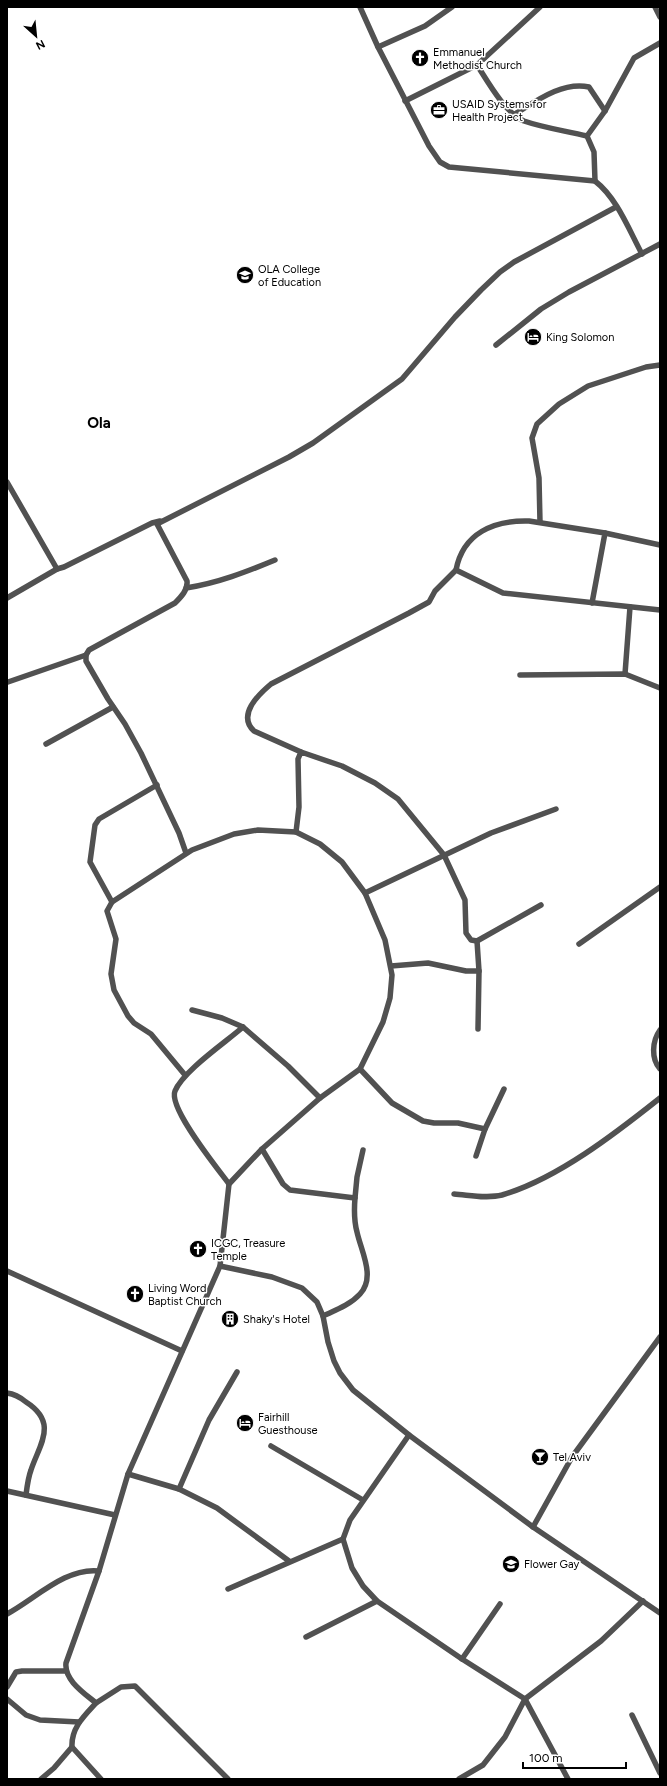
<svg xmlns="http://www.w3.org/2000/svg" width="667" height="1786" font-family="Figtree,sans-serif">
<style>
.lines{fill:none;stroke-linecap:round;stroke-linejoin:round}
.street{stroke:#515151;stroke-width:5.5}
.labels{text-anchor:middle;stroke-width:3;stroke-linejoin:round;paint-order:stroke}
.poi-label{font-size:11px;fill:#000;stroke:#fff;text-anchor:start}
.district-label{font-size:15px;font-weight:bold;fill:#000;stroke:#fff}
</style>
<rect width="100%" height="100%" fill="#fff"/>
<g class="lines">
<g class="street">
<path d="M360 7 378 47 429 146 440 162 449 167 595 181C617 198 629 230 642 254"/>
<polyline points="655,7 660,17"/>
<polyline points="378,47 425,26 452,7"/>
<path d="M477 65C488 82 505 113 524 121 544 128 567 131 587 136L594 152 595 181"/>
<polyline points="405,101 477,65 540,7"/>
<path d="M515 114C536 101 563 81 589 87L605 111"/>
<polyline points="587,136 605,111 634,58 660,43"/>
<polyline points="496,345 541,309 569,292 660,244"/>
<polyline points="7,482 57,569"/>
<polyline points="540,522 539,478 532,438 537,424 559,404 588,386 646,367 660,365"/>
<polyline points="605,533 660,545"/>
<path d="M456 570C463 533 494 520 529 521L605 533 592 603"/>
<path d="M186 588C218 583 246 572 275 560"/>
<polyline points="7,598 57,569 64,567 152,523 160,521"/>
<polyline points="625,674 630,607"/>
<polyline points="520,675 625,674 660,688"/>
<polyline points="8,682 86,655"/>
<polyline points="46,744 113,707"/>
<path d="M301 752 254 731C237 715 258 695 271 684L409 613 429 602 435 591 456 570 503 593 660 610"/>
<polyline points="296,832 299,807 298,759 301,752 342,766 375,783 398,799 444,855 465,900 466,933 471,940 477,941 541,905"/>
<path d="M186 853 179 833 141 753 125 724 108 699 86 661V655L89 650 175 603C181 597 188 590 187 581L157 524 289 457 313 443 402 379 455 317 481 290 500 272 514 262 616 207"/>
<polyline points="365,893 491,833 556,809"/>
<polyline points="112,902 107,911 116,939 111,974 114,990 128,1016 134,1023 151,1034 185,1075"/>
<polyline points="477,941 479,971 478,1029"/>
<polyline points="579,944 660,887"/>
<polyline points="391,966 428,963 466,971 479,971"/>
<polyline points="192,1010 222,1018 243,1027 288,1066 320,1098"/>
<path d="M660 1030C652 1041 651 1059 660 1069"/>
<polyline points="360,1069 392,1103 423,1121 434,1123 458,1123 485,1129 476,1156"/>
<polyline points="485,1129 504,1089"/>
<polyline points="262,1149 283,1184 290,1190 355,1198 357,1177 363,1150"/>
<path d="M229 1184C218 1169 168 1108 175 1091 183 1071 226 1042 243 1027"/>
<path d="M454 1194C469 1195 487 1199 502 1195 557 1179 616 1133 660 1098"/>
<polyline points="220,1266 272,1277 302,1288 317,1302 323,1316 328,1342 334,1361 340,1373 353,1390 409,1435 533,1527 660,1613"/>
<polyline points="7,1271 182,1351"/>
<path d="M323 1316C336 1310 350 1305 360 1294 376 1277 361 1251 357 1232 354 1221 354 1210 355 1198"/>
<path d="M7 1393C15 1394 20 1397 26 1402 59 1423 39 1445 31 1470 28 1478 27 1487 26 1495"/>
<polyline points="409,1435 350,1520 343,1539 352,1568 363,1586 377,1601 462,1659 525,1699 568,1779"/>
<polyline points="271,1446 363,1500"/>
<polyline points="128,1474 179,1489 217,1508 289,1561"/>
<polyline points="179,1489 209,1420 237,1372"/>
<polyline points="7,1491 115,1515"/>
<polyline points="533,1527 572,1457 660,1337"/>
<polyline points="228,1589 343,1539"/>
<path d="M7 1614C35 1599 66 1567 99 1571"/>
<polyline points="306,1637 377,1601"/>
<polyline points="462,1659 500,1604"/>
<polyline points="7,1687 16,1672 22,1671 65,1671"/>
<polyline points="7,1699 26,1715 40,1720 79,1722"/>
<polyline points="96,1703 121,1687 135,1686 228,1779"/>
<polyline points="632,1715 660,1773"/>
<polyline points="41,1779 54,1768 72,1747"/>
<path d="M101 1779 72 1747C71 1728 84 1716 96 1703 84 1693 64 1680 66 1663L99 1571 128 1474 220 1266 229 1184 262 1149 320 1098 360 1069 383 1022 390 998 392 975 385 940 365 893 342 862 320 844 296 832 258 830 234 834 192 850 112 902 90 862 95 825 99 819 157 785"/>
<polyline points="459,1779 483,1765 505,1737 525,1699 601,1641 643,1601"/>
</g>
</g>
<defs>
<symbol id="church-disc" viewBox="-11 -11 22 22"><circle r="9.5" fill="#000" stroke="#fff"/><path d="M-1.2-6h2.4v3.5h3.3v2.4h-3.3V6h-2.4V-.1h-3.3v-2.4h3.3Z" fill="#fff"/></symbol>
<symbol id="office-disc" viewBox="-11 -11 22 22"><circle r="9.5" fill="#000" stroke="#fff"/><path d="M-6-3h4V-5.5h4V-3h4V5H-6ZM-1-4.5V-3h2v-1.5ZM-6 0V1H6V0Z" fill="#fff"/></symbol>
<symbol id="university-disc" viewBox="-11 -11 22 22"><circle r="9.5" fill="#000" stroke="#fff"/><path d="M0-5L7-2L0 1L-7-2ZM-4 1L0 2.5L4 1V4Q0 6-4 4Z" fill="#fff"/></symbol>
<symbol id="hotel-disc" viewBox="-11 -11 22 22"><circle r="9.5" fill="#000" stroke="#fff"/><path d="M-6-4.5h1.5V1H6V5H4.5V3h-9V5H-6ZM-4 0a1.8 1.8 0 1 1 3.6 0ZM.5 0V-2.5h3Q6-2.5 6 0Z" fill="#fff"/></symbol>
<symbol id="building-disc" viewBox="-11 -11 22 22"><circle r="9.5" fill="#000" stroke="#fff"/><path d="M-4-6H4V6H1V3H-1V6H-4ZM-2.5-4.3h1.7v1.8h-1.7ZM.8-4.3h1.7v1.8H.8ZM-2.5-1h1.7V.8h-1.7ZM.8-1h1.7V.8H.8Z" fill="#fff"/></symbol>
<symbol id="bar-disc" viewBox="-11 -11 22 22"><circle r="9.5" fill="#000" stroke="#fff"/><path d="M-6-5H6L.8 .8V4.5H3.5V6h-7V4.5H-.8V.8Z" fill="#fff"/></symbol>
<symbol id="school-disc" viewBox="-11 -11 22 22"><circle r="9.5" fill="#000" stroke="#fff"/><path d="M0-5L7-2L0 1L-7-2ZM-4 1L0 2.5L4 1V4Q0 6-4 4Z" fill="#fff"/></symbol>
</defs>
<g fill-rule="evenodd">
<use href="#church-disc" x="410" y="48" width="20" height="20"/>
<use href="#office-disc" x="429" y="100" width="20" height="20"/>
<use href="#university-disc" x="235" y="265" width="20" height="20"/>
<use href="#hotel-disc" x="523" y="327" width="20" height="20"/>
<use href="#church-disc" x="188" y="1239" width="20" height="20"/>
<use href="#church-disc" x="125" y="1284" width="20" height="20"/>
<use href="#building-disc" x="220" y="1309" width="20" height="20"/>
<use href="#hotel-disc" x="235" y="1413" width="20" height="20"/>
<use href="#bar-disc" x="530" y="1447" width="20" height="20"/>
<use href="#school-disc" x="501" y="1554" width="20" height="20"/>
</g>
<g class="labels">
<g class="poi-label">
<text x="433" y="56">Emmanuel<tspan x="433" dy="13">Methodist Church</tspan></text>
<text x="452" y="108">USAID Systems for<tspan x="452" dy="13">Health Project</tspan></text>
<text x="258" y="273">OLA College<tspan x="258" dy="13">of Education</tspan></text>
<text x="546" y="341">King Solomon</text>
<text x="211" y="1247">ICGC, Treasure<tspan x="211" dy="13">Temple</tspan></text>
<text x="148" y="1292">Living Word<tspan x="148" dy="13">Baptist Church</tspan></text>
<text x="243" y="1323">Shaky's Hotel</text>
<text x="258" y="1421">Fairhill<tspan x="258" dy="13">Guesthouse</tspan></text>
<text x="553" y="1461">Tel Aviv</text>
<text x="524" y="1568">Flower Gay</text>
</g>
<g class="district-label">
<text x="99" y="428">Ola</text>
</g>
</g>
<rect width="667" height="1786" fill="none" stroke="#000000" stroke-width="16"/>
<g transform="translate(36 36) rotate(153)" stroke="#ffffff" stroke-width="3" paint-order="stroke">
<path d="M0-3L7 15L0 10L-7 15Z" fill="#000000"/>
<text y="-6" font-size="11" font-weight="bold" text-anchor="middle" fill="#000000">N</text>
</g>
<path d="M523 1762v6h103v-6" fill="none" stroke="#000000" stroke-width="2"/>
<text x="529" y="1762" font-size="12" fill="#000000" stroke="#ffffff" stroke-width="3" paint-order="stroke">100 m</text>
</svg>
